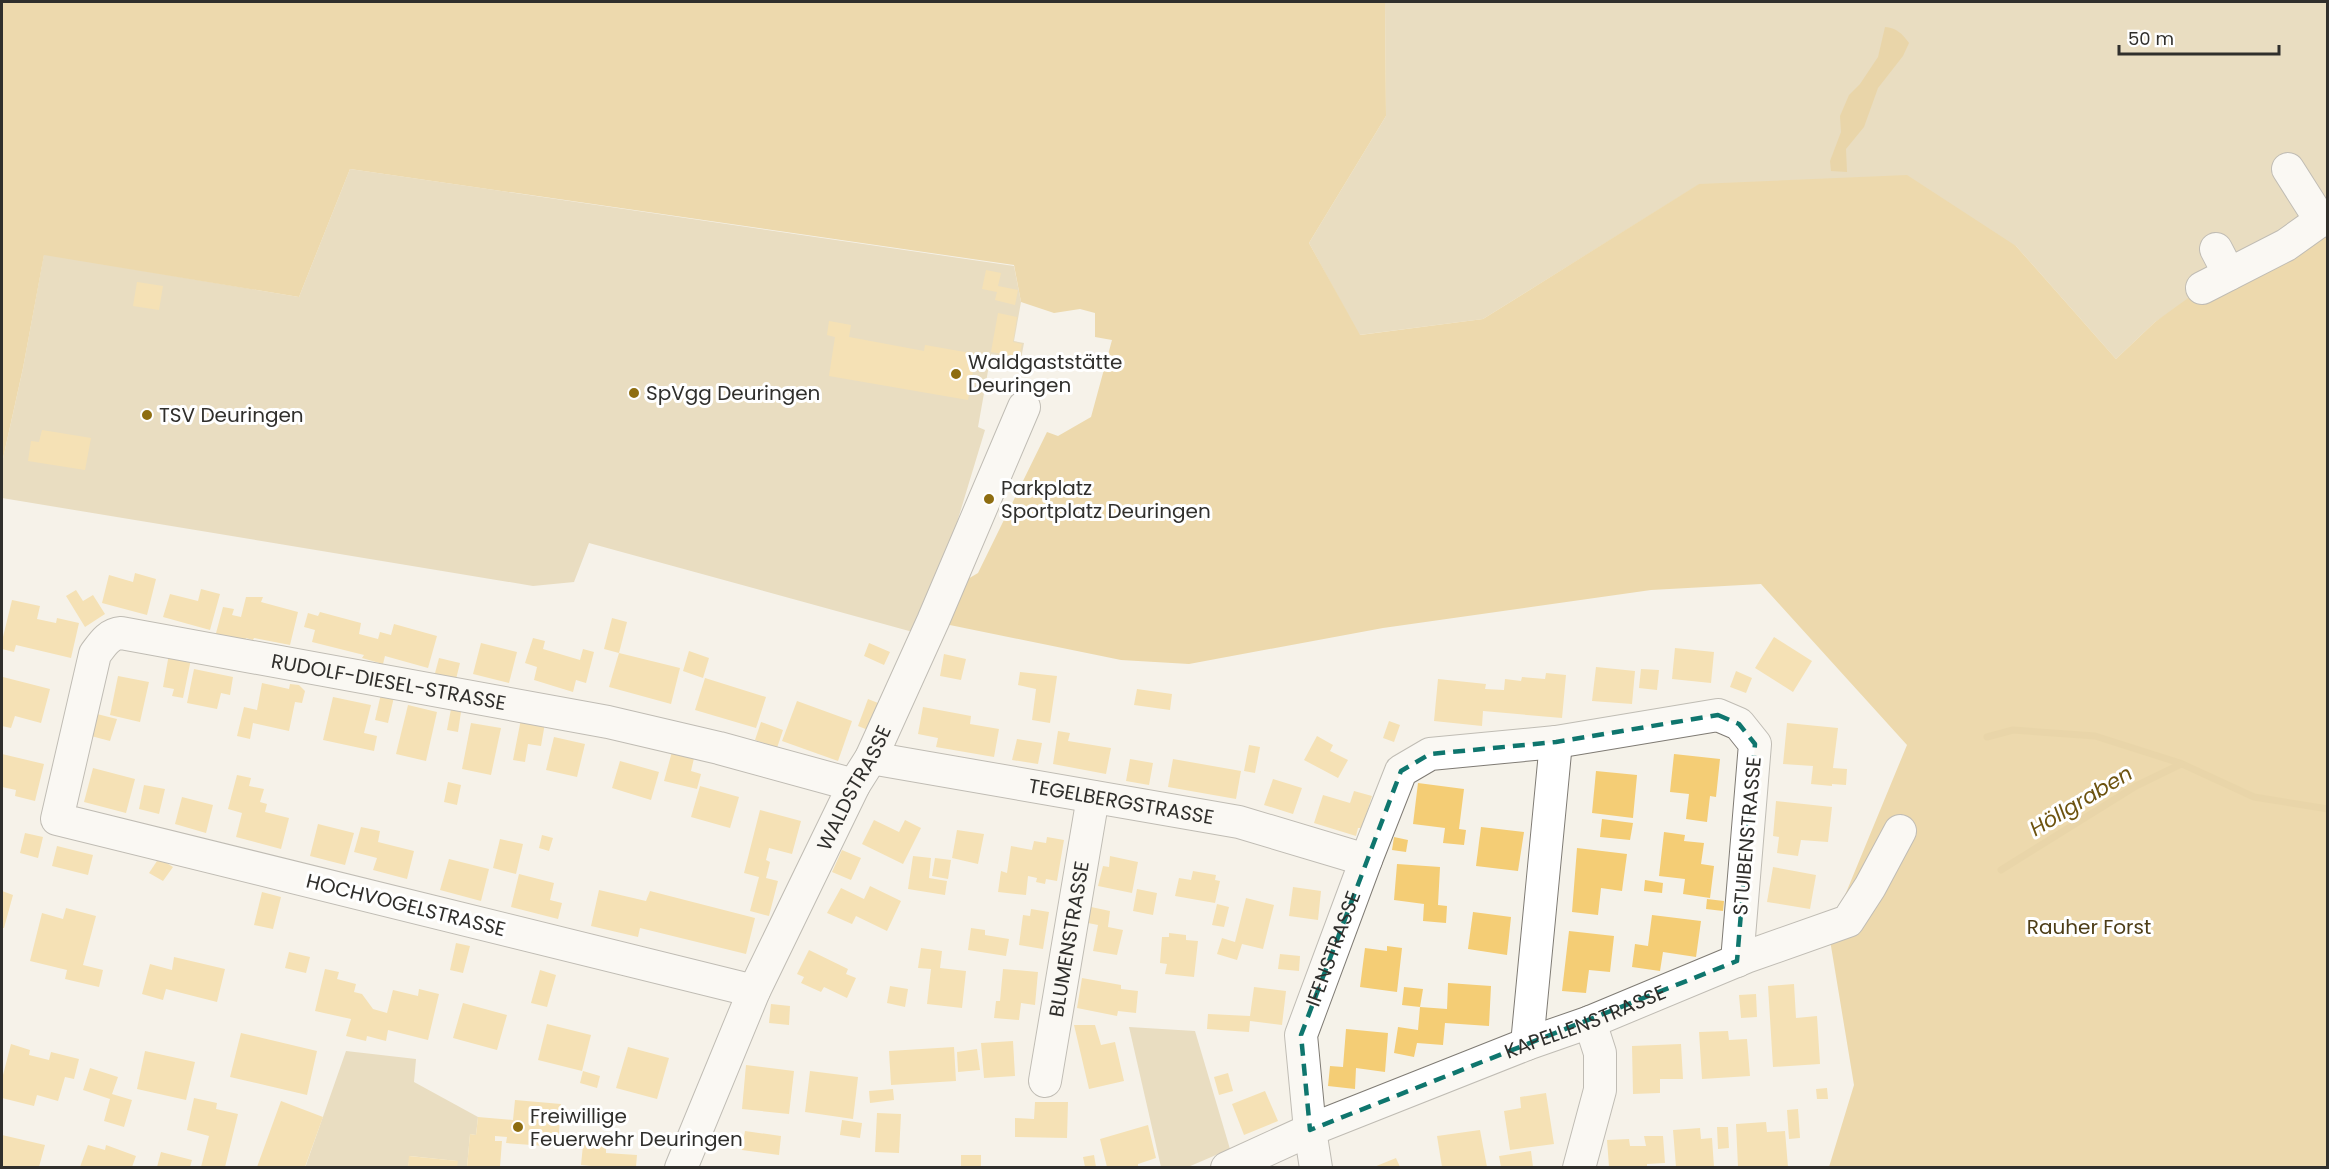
<svg xmlns="http://www.w3.org/2000/svg" width="2329" height="1169" font-family="Poppins,sans-serif">
<style>
.green{fill:#dac390}
.forest{fill:#e2bb64}
.water{fill:#d9b25b}
.lines{fill:none;stroke-linecap:round;stroke-linejoin:round}
.stream{stroke:#d9b25b;stroke-width:7}
.building{fill:#f4cd75}
.minor-casing{stroke:#7f7b74;stroke-width:34}
.minor{stroke:#fff;stroke-width:32}
.marked{fill:none;stroke:#0f766e;stroke-width:4.5;stroke-dasharray:12 8;stroke-linejoin:round}
.poi-dot{fill:#8e6d10;stroke:#fff;stroke-width:2}
.labels{text-anchor:middle;stroke-width:6;stroke-linejoin:round;paint-order:stroke}
.poi-label{font-size:20px;fill:#302f2c;stroke:#fff;text-anchor:start}
.street-label{font-size:20px;fill:#302f2c;stroke:#fff}
.park-label{font-size:20px;fill:#4d3d17;stroke:#fff}
.water-label{font-size:21px;font-style:italic;fill:#6d530f;stroke:#fff}
</style>
<rect width="100%" height="100%" fill="#f5f2e9"/>
<g class="green">
<polygon points="1385,2 2327,2 2327,215 2155,322 2116,359 2016,246 1700,184 1483,319 1359,335 1309,243 1386,116"/>
<polygon points="350,169 1014,266 1021,302 1014,341 1024,343 1021,359 991,354 978,427 985,430 945,562 920,634 589,543 574,582 533,586 2,498 2,463 23,368 44,254 299,297"/>
<polygon points="1129,1027 1195,1031 1230,1149 1188,1167 1161,1167"/>
<polygon points="346,1051 416,1059 414,1082 478,1117 476,1135 470,1134 467,1167 457,1167 457,1161 410,1156 408,1167 305,1168"/>
</g>
<polygon class="forest" points="2,2 1385,2 1386,116 1309,243 1360,335 1483,319 1699,184 1907,175 2016,246 2116,359 2155,322 2202,288 2327,215 2327,1167 1829,1167 1854,1085 1829,934 1907,745 1761,584 1651,590 1383,628 1189,664 1121,660 940,623 956,586 978,573 1047,432 1058,436 1091,417 1112,340 1095,337 1095,313 1080,309 1054,313 1021,302 1014,265 350,169 299,297 44,255 23,368 2,463"/>
<path class="water" d="M1885 27C1896 28 1902 33 1909 43L1903 56 1878 88 1864 127 1846 149 1847 172 1831 171 1830 161 1841 132 1840 116 1849 95 1860 84 1878 57Z"/>
<g class="lines">
<g class="stream">
<polyline points="1987,737 2013,730 2095,736 2180,763 2254,797 2328,809"/>
<polyline points="2001,870 2136,786 2181,764"/>
</g>
</g>
<g class="building">
<polygon points="986,270 1001,273 998,286 1018,290 1015,305 995,300 997,292 982,289"/>
<polygon points="137,282 163,286 159,310 133,306"/>
<polygon points="998,313 1017,317 1013,342 1022,344 1019,357 991,352"/>
<polygon points="829,321 851,325 849,337 924,351 925,345 976,354 968,400 829,376 835,337 827,335"/>
<polygon points="42,430 91,438 85,470 28,461 31,441 39,442"/>
<polygon points="135,573 156,579 147,615 102,603 109,575 133,582"/>
<polygon points="201,589 220,594 210,630 163,617 170,594 198,601"/>
<polygon points="76,590 83,601 93,595 105,614 85,627 66,596"/>
<polygon points="246,597 263,597 261,602 298,612 290,645 254,638 253,640 246,638 245,640 215,637 223,607 234,609 232,615 241,617"/>
<polygon points="12,600 40,606 37,619 56,623 57,618 79,623 71,658 16,645 14,652 2,649 2,641"/>
<polygon points="320,612 361,623 359,634 378,639 380,632 391,635 394,624 437,636 428,668 385,656 383,664 362,658 364,655 312,642 315,630 304,627 308,613 318,616"/>
<polygon points="612,618 627,622 619,653 604,649"/>
<polygon points="1774,637 1812,661 1793,692 1755,668"/>
<polygon points="533,638 545,641 543,649 580,660 583,649 594,652 586,683 576,680 573,692 534,680 537,667 525,663"/>
<polygon points="481,643 517,652 509,683 473,674"/>
<polygon points="869,643 890,652 884,665 864,656"/>
<polygon points="1675,648 1714,652 1711,683 1672,679"/>
<polygon points="689,651 709,658 703,678 683,671"/>
<polygon points="619,653 680,668 671,704 609,687"/>
<polygon points="169,654 191,659 183,698 172,696 174,689 163,687"/>
<polygon points="944,654 966,659 961,680 940,676"/>
<polygon points="439,658 460,663 455,683 434,677"/>
<polygon points="1596,667 1635,671 1632,704 1592,701"/>
<polygon points="194,669 233,677 230,695 221,693 217,709 187,703"/>
<polygon points="1641,669 1659,670 1657,690 1639,688"/>
<polygon points="1736,671 1752,678 1746,693 1730,687"/>
<polygon points="1020,672 1057,676 1050,723 1032,720 1036,689 1018,685"/>
<polygon points="1546,673 1566,675 1562,718 1483,711 1482,726 1434,721 1438,679 1486,684 1485,689 1504,690 1505,679 1521,681 1522,677 1545,679"/>
<polygon points="118,676 149,682 140,722 110,715"/>
<polygon points="3,677 50,689 41,723 15,716 11,728 2,726"/>
<polygon points="705,678 766,697 756,728 695,710"/>
<polygon points="262,683 289,689 290,684 299,685 305,691 302,703 295,702 289,731 253,723 250,739 237,736 244,707 257,710"/>
<polygon points="1137,689 1172,694 1170,710 1134,705"/>
<polygon points="381,694 394,697 388,723 375,720"/>
<polygon points="333,697 371,705 364,733 377,736 374,751 323,740"/>
<polygon points="868,699 878,703 868,730 858,726"/>
<polygon points="797,701 852,721 838,761 782,741"/>
<polygon points="408,705 437,712 426,761 396,754"/>
<polygon points="923,707 971,716 970,724 999,729 994,757 936,747 938,738 918,734"/>
<polygon points="451,709 461,712 458,732 447,730"/>
<polygon points="97,714 117,719 110,741 91,736"/>
<polygon points="521,719 545,723 541,746 528,744 525,762 513,760"/>
<polygon points="1389,721 1400,725 1394,742 1383,738"/>
<polygon points="761,722 783,730 777,748 755,740"/>
<polygon points="471,723 501,728 491,775 462,769"/>
<polygon points="1787,723 1838,728 1833,768 1847,769 1846,785 1832,784 1832,786 1811,784 1813,766 1783,764"/>
<polygon points="1058,731 1070,733 1068,741 1111,748 1106,774 1053,764"/>
<polygon points="1317,736 1333,745 1330,751 1348,760 1338,778 1304,760"/>
<polygon points="554,737 585,744 577,777 546,770"/>
<polygon points="1017,739 1042,743 1038,764 1012,760"/>
<polygon points="1249,745 1260,747 1255,773 1244,771"/>
<polygon points="673,748 695,754 691,771 701,774 697,789 664,781"/>
<polygon points="2,754 44,764 35,801 15,796 16,790 2,787"/>
<polygon points="1674,754 1720,759 1716,797 1710,796 1707,822 1686,819 1689,794 1670,792"/>
<polygon points="1130,759 1153,763 1149,785 1126,781"/>
<polygon points="1173,759 1241,771 1236,799 1168,787"/>
<polygon points="620,761 659,772 651,800 612,788"/>
<polygon points="93,768 135,779 126,813 84,802"/>
<polygon points="1596,771 1637,775 1633,818 1592,813"/>
<polygon points="237,775 251,778 249,786 264,789 260,802 267,804 265,812 289,818 281,849 236,837 242,813 228,809"/>
<polygon points="1273,779 1302,788 1293,814 1264,805"/>
<polygon points="448,782 461,785 457,805 444,802"/>
<polygon points="1418,783 1464,789 1459,829 1466,830 1464,845 1443,843 1445,828 1413,824"/>
<polygon points="144,785 165,789 159,814 139,809"/>
<polygon points="700,786 739,797 730,828 691,817"/>
<polygon points="1354,791 1372,796 1362,828 1358,828 1356,836 1314,823 1323,795 1350,803"/>
<polygon points="182,797 213,805 206,833 175,824"/>
<polygon points="1776,801 1832,807 1828,842 1801,840 1798,856 1777,853 1779,837 1773,836"/>
<polygon points="760,810 801,821 792,854 769,848 766,860 770,862 766,878 778,881 769,916 750,911 759,877 744,873"/>
<polygon points="1602,819 1633,823 1630,840 1600,837"/>
<polygon points="874,820 899,832 905,820 921,828 903,864 862,844"/>
<polygon points="318,824 354,833 345,865 310,856"/>
<polygon points="361,827 380,831 378,842 414,851 407,879 373,870 377,858 354,852"/>
<polygon points="1481,827 1524,832 1518,871 1476,866"/>
<polygon points="957,830 984,834 978,864 952,858"/>
<polygon points="1664,832 1685,835 1684,841 1704,843 1701,864 1714,866 1710,898 1683,894 1685,879 1659,876"/>
<polygon points="25,833 43,837 38,858 20,853"/>
<polygon points="542,835 553,838 549,851 539,848"/>
<polygon points="1047,837 1064,840 1057,881 1046,879 1045,884 1036,882 1037,878 1028,876 1026,895 998,892 1001,871 1007,873 1011,846 1032,850 1034,841 1046,843"/>
<polygon points="1394,837 1408,840 1406,852 1392,850"/>
<polygon points="500,839 523,844 516,874 493,868"/>
<polygon points="57,846 93,855 88,875 52,866"/>
<polygon points="1577,848 1627,854 1622,891 1601,888 1598,915 1572,912"/>
<polygon points="842,850 861,858 851,880 832,872"/>
<polygon points="913,856 931,858 929,878 947,881 945,895 908,889"/>
<polygon points="1110,856 1138,862 1132,893 1098,886 1103,866 1109,867"/>
<polygon points="159,858 173,867 163,881 149,873"/>
<polygon points="935,858 951,860 948,879 932,876"/>
<polygon points="449,859 489,869 481,901 440,890"/>
<polygon points="1397,864 1440,867 1438,905 1447,906 1446,923 1423,921 1424,904 1394,900"/>
<polygon points="1773,867 1816,875 1810,909 1767,902"/>
<polygon points="1193,871 1216,875 1215,880 1220,881 1215,903 1175,896 1179,878 1191,880"/>
<polygon points="519,874 554,883 550,900 562,903 558,919 511,907"/>
<polygon points="1645,880 1663,883 1662,893 1644,891"/>
<polygon points="870,886 901,901 887,931 856,916 852,924 827,913 841,888 864,899"/>
<polygon points="1293,887 1321,891 1318,920 1289,916"/>
<polygon points="1137,889 1157,893 1153,915 1133,911"/>
<polygon points="599,890 646,901 650,891 755,918 746,954 640,928 638,937 591,926"/>
<polygon points="2,891 13,895 4,928 2,928"/>
<polygon points="262,892 281,897 273,929 254,925"/>
<polygon points="1246,898 1274,905 1263,949 1242,944 1237,960 1217,954 1222,938 1235,942"/>
<polygon points="1707,899 1724,901 1723,911 1706,909"/>
<polygon points="1217,904 1229,907 1224,927 1212,925"/>
<polygon points="1091,907 1110,911 1108,927 1123,930 1117,955 1093,951 1098,925 1088,923"/>
<polygon points="66,908 96,916 83,965 103,970 99,987 65,979 67,970 30,961 42,913 63,919"/>
<polygon points="1031,909 1049,912 1043,949 1019,945 1023,915 1030,916"/>
<polygon points="1473,912 1511,917 1507,955 1468,949"/>
<polygon points="1652,915 1701,921 1696,957 1663,952 1660,971 1632,967 1635,944 1648,946"/>
<polygon points="971,928 985,930 985,935 1009,939 1006,956 968,950"/>
<polygon points="1569,931 1614,936 1610,972 1589,970 1586,993 1562,991"/>
<polygon points="1169,933 1186,935 1186,940 1198,941 1194,977 1165,974 1167,964 1160,963 1162,937 1169,937"/>
<polygon points="456,943 470,946 463,973 450,970"/>
<polygon points="1387,946 1402,948 1397,992 1360,987 1365,948 1387,951"/>
<polygon points="921,948 942,951 940,968 966,971 962,1008 927,1004 931,969 918,968"/>
<polygon points="809,950 848,969 846,974 856,978 847,998 824,987 821,992 801,983 804,977 797,974"/>
<polygon points="289,952 310,957 306,973 285,968"/>
<polygon points="1280,954 1300,956 1299,971 1278,969"/>
<polygon points="174,957 225,969 217,1002 166,989 163,1000 142,994 150,964 172,970"/>
<polygon points="325,969 339,972 337,979 356,984 354,992 362,994 373,1009 387,1013 393,990 418,996 419,989 439,994 428,1040 388,1030 386,1041 367,1036 366,1041 346,1036 351,1019 315,1011"/>
<polygon points="1003,969 1038,972 1035,1005 1021,1003 1019,1020 994,1018 996,1001 1000,1001"/>
<polygon points="540,970 556,975 547,1007 531,1003"/>
<polygon points="1082,978 1121,985 1121,989 1138,991 1136,1013 1118,1011 1117,1016 1077,1008"/>
<polygon points="1448,983 1491,986 1489,1026 1445,1023 1443,1045 1417,1043 1414,1057 1394,1053 1398,1027 1418,1030 1420,1007 1402,1005 1404,987 1423,989 1420,1007 1447,1009"/>
<polygon points="1794,984 1796,1018 1817,1016 1820,1064 1773,1067 1768,986"/>
<polygon points="890,986 908,989 905,1007 887,1003"/>
<polygon points="1254,987 1286,991 1282,1025 1250,1021 1249,1032 1207,1029 1208,1014 1250,1016"/>
<polygon points="1756,994 1757,1017 1741,1018 1739,995"/>
<polygon points="463,1003 507,1015 497,1050 453,1038"/>
<polygon points="771,1004 790,1006 789,1025 769,1023"/>
<polygon points="547,1024 591,1035 582,1071 538,1060"/>
<polygon points="1074,1025 1095,1025 1101,1045 1115,1042 1124,1081 1089,1089"/>
<polygon points="1346,1029 1388,1033 1385,1072 1356,1068 1355,1089 1328,1086 1330,1066 1343,1067"/>
<polygon points="1728,1031 1729,1040 1747,1039 1750,1076 1702,1079 1699,1032"/>
<polygon points="241,1033 317,1051 307,1095 230,1077"/>
<polygon points="1013,1041 1015,1076 984,1078 981,1043"/>
<polygon points="11,1044 30,1050 29,1055 49,1060 51,1052 79,1059 74,1079 65,1077 58,1101 37,1095 34,1106 2,1098 2,1079"/>
<polygon points="1681,1044 1683,1079 1660,1079 1660,1093 1633,1094 1632,1046"/>
<polygon points="628,1047 669,1058 657,1099 616,1088"/>
<polygon points="954,1047 956,1081 891,1085 889,1051"/>
<polygon points="977,1049 980,1070 958,1072 957,1052"/>
<polygon points="145,1051 195,1062 186,1100 137,1089"/>
<polygon points="746,1065 794,1071 789,1114 742,1109"/>
<polygon points="90,1068 118,1077 112,1094 132,1100 124,1127 104,1121 110,1099 83,1090"/>
<polygon points="583,1071 600,1076 597,1088 580,1083"/>
<polygon points="810,1071 858,1077 853,1119 805,1112"/>
<polygon points="1228,1073 1233,1091 1219,1095 1214,1077"/>
<polygon points="1827,1088 1828,1099 1817,1099 1816,1089"/>
<polygon points="893,1089 894,1100 870,1103 869,1091"/>
<polygon points="1265,1091 1278,1121 1244,1135 1232,1104"/>
<polygon points="1546,1093 1554,1144 1510,1150 1504,1111 1521,1108 1520,1097"/>
<polygon points="194,1098 217,1103 216,1109 238,1114 225,1167 201,1167 209,1136 187,1130"/>
<polygon points="515,1100 561,1104 558,1147 506,1143 507,1137 495,1136 495,1141 502,1141 500,1167 467,1167 470,1134 476,1135 478,1117 513,1120"/>
<polygon points="281,1101 323,1117 305,1167 257,1167"/>
<polygon points="1035,1102 1068,1102 1067,1138 1015,1137 1015,1118 1034,1119"/>
<polygon points="1798,1109 1800,1138 1789,1139 1787,1110"/>
<polygon points="877,1113 901,1114 899,1153 875,1152"/>
<polygon points="842,1120 862,1123 860,1138 840,1135"/>
<polygon points="1766,1122 1767,1132 1785,1131 1788,1167 1738,1167 1736,1124"/>
<polygon points="1148,1125 1156,1158 1138,1164 1138,1167 1107,1167 1100,1139"/>
<polygon points="1717,1127 1728,1127 1729,1148 1718,1149"/>
<polygon points="1700,1128 1701,1139 1712,1138 1714,1167 1676,1167 1673,1130"/>
<polygon points="1480,1130 1487,1167 1442,1167 1437,1136"/>
<polygon points="745,1131 781,1136 779,1155 742,1150"/>
<polygon points="2,1135 45,1145 39,1167 2,1167"/>
<polygon points="1644,1136 1663,1136 1665,1163 1647,1164 1647,1167 1609,1167 1607,1140 1629,1139 1630,1146 1646,1146"/>
<polygon points="88,1145 105,1150 106,1145 136,1156 132,1167 80,1167"/>
<polygon points="583,1145 606,1147 606,1153 637,1155 636,1167 601,1167 581,1165"/>
<polygon points="1531,1151 1533,1167 1501,1167 1499,1156"/>
<polygon points="161,1152 192,1160 190,1167 157,1167"/>
<rect x="961" y="1155" width="20" height="12"/>
<polygon points="1094,1155 1096,1167 1085,1167 1083,1157"/>
<polygon points="409,1156 458,1161 457,1167 408,1167"/>
<polygon points="1396,1158 1400,1167 1374,1167"/>
</g>
<g class="lines">
<defs>
<g id="minor">
<polyline points="2288,169 2321,221"/>
<polyline points="2216,249 2229,274"/>
<polyline points="2202,288 2286,245 2328,215"/>
<path id="s1" d="M871 758 1239 822 1366 860"/>
<path id="s2" d="M754 991 57 819 95 654C102 645 108 634 121 633L608 722 719 748 854 785"/>
<polyline points="1527,1044 1556,742"/>
<path id="s3" d="M1045 1081 1093 797"/>
<path id="s4" d="M681 1168 754 991 854 785 871 758 933 621 1024 407"/>
<path id="s5" d="M1227 1168 1310 1130 1527 1044 1590 1022 1746 957 1848 921 1870 887 1900 831"/>
<path id="s6" d="M1316 1168 1310 1130 1301 1035 1366 860 1401 771 1430 754 1556 742 1718 715 1739 724 1755 744 1737 961"/>
<polyline points="1579,1168 1600,1090 1600,1053 1590,1022"/>
</g>
</defs>
<use href="#minor" class="minor-casing"/>
<use href="#minor" class="minor"/>
</g>
<path d="M0 0H2329V1169H0ZM1718 715 1739 724 1755 744 1737 961 1310 1130 1301 1035 1401 771 1430 754 1556 742Z" fill="#f5f2e9" fill-opacity=".55" fill-rule="evenodd"/>
<path class="marked" d="M1718 715 1739 724 1755 744 1737 961 1310 1130 1301 1035 1401 771 1430 754 1556 742Z"/>
<g class="poi-dot">
<circle cx="956" cy="374" r="6"/>
<circle cx="634" cy="393" r="6"/>
<circle cx="147" cy="415" r="6"/>
<circle cx="989" cy="499" r="6"/>
<circle cx="518" cy="1127" r="6"/>
</g>
<g class="labels">
<g class="poi-label">
<text x="968" y="369">Waldgaststätte<tspan x="968" dy="23">Deuringen</tspan></text>
<text x="646" y="400">SpVgg Deuringen</text>
<text x="159" y="422">TSV Deuringen</text>
<text x="1001" y="495">Parkplatz<tspan x="1001" dy="23">Sportplatz Deuringen</tspan></text>
<text x="530" y="1123">Freiwillige<tspan x="530" dy="23">Feuerwehr Deuringen</tspan></text>
</g>
<g class="street-label">
<text dy="7" stroke="none"><textPath href="#s2" startOffset="1194">RUDOLF-DIESEL-STRASSE</textPath></text>
<text dy="7" stroke="none"><textPath href="#s4" startOffset="418">WALDSTRASSE</textPath></text>
<text dy="7" stroke="none"><textPath href="#s1" startOffset="254">TEGELBERGSTRASSE</textPath></text>
<text transform="translate(1747 836) rotate(-85)" y="7">STUIBENSTRASSE</text>
<text transform="translate(406 905) rotate(14)" y="7">HOCHVOGELSTRASSE</text>
<text dy="7" stroke="none"><textPath href="#s3" startOffset="144">BLUMENSTRASSE</textPath></text>
<text dy="7" stroke="none"><textPath href="#s6" startOffset="226">IFENSTRASSE</textPath></text>
<text dy="7" stroke="none"><textPath href="#s5" startOffset="387">KAPELLENSTRASSE</textPath></text>
</g>
<g class="park-label">
<text x="2089" y="934">Rauher Forst</text>
</g>
<g class="water-label">
<text transform="translate(2081 801) rotate(-31)" y="7">Höllgraben</text>
</g>
</g>
<rect width="2329" height="1169" fill="none" stroke="#302f2c" stroke-width="6"/>
<path d="M2119 45v9h160v-9" fill="none" stroke="#302f2c" stroke-width="3"/>
<text x="2128" y="45" font-size="18" fill="#302f2c" stroke="#ffffff" stroke-width="4.5" paint-order="stroke">50 m</text>
</svg>
